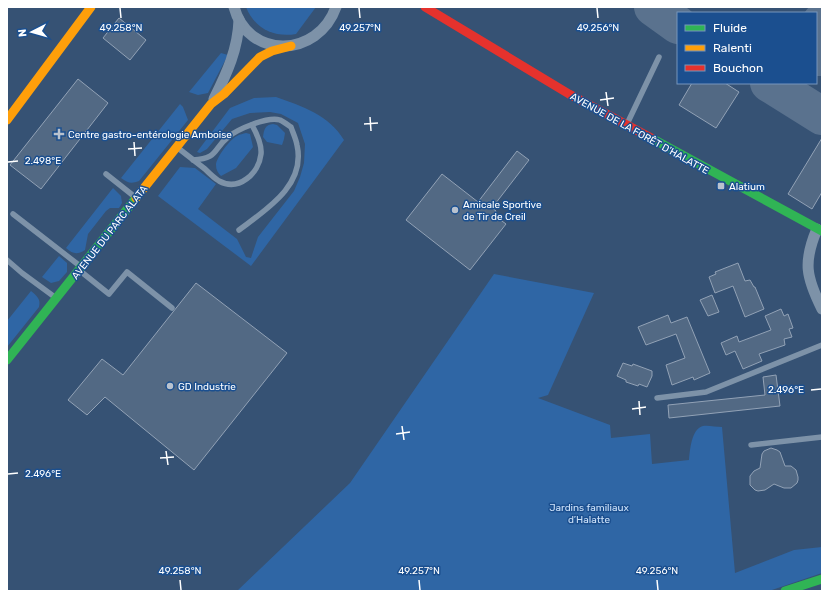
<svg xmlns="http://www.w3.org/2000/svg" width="829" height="598" font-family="Rubik,sans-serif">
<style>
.green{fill:#2f66a5}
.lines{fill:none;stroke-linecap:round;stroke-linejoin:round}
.taxiway{stroke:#5a728e;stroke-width:38}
.building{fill:#526984;stroke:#92a2b6}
.lane{stroke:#7d92a8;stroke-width:5.5}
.street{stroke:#7d92a8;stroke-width:11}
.fast{stroke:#30b455;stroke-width:9}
.slow{stroke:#ff9f0a;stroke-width:9}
.jam{stroke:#e5322d;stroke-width:9}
.ticks{fill:none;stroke:#fff;stroke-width:1.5}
.poi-dot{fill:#b9c2ce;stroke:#1b4f8f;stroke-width:1.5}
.labels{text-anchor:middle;stroke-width:3;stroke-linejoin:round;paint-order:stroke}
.street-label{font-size:10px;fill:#fff;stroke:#1b4f8f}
.poi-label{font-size:10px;fill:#fff;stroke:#1b4f8f;text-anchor:start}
.park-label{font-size:10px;fill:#cfe3fa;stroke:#1b4f8f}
.ticks-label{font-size:10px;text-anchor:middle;fill:#fff;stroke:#1b4f8f;stroke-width:3;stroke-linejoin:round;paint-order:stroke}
</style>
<rect width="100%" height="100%" fill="#365274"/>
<g class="green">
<path d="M246 7H316L296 34C274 38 254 28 246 7Z"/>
<polygon points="221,53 228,55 208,93 198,95 189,92"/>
<path d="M276 97C302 106 329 115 344 140L251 266 158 196 180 167 195 168 216 184 198 209 237 239 246 257 251 258 258 237 294 191 300 177 304 163 305 144 298 123 281 114 270 112 250 113 232 119 207 149 200 153 197 152 230 108 254 98Z"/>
<path d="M180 104 183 107 188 120 139 181C131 184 128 183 121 178Z"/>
<path d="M273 124 277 125 285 133 284 139 282 145 267 142 263 137C264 129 265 125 273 124Z"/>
<path d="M246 133 250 134 253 147 236 168 221 176C218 173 216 170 216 165 216 158 230 139 237 136 240 134 243 134 246 133Z"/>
<path d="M113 188 121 196 122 203 119 208H110L106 211 88 234 85 250C77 255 73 254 66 248Z"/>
<polygon points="59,256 67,263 67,272 59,281 51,283 42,277"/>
<path d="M494 274 594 293 548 395 538 398 610 425 611 438 650 434 652 464 689 460C690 451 691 429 703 426 708 425 716 427 722 427L735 573 794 550 822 547V573L769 591H237L350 483Z"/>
<path d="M31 291C37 296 41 299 39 307L7 347V321Z"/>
</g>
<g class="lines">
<g class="taxiway">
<polyline points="653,7 678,25"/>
<polyline points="816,29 822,21"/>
<polyline points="816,57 821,57"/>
<polyline points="769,83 822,116"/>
</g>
</g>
<g class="building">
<polygon points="119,18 146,40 130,60 103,38"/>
<polygon points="78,79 108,103 41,189 10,165"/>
<polygon points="692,83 725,83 739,92 716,128 679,105"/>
<polygon points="822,138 822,192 812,209 788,194"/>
<polygon points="517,151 529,160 492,208 496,211 494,215 506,224 470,270 406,220 442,174 478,202"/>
<polygon points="738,263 745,281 750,280 754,287 755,287 764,309 745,317 733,286 715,293 709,277 716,274 715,272"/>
<polygon points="196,283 287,353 194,470 105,397 87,415 68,400 102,359 123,375"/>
<polygon points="712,295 719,312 708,316 700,300"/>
<polygon points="781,309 784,316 788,314 793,328 789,329 792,337 784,339 785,345 759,354 762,361 743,369 735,351 726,355 721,343 737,336 739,342 771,330 765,316"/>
<polygon points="668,315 671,323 687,317 710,373 694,380 693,377 672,385 666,365 685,358 676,334 646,345 638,327"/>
<polygon points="623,363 632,366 633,364 652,371 652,376 647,387 639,384 638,386 626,382 626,380 617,376"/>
<polygon points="776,375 780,406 669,418 668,405 765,395 763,377"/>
<polygon points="771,448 777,450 780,452 785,466 791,466 796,470 798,477 798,480 797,483 791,488 784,488 774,484 765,490 758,491 755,490 750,485 750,476 754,471 760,468 762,454 764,451"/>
</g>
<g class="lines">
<g class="lane">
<polyline points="627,124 659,57"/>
<path d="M178 148C187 155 196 162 205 169 209 173 214 178 219 181 239 192 259 173 261 154 262 144 257 134 252 125"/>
<path d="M193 160C219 158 212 150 228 137 238 129 268 116 280 120 284 122 288 125 291 127 293 133 296 139 297 145 306 185 267 209 239 230"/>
<polyline points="106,174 135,197"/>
<polyline points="13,214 80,266"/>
<polyline points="7,260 22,273 56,298"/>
<polyline points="79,270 109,294 127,272 172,308"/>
<polyline points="657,398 706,392 822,345"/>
<polyline points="751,445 822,437"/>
</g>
<g class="street">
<path d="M234 7C248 60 318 58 336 7"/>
<path d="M214 99C227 73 238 49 239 20"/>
<path d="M817 229C803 262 806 277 822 309"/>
</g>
<g class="fast">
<polyline points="653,139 822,231"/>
<polyline points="7,360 136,198"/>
<polyline points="785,591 822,579"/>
</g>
<g class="slow">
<polyline points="7,120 91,7"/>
<polyline points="136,198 211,104 224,94 260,57 272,51 291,46"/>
</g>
<polyline class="jam" points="425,7 569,94 653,139"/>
</g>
<path class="ticks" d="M120 8 121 18M359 8 360 18M597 8 598 18M606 92 608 106M600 100 614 98M370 117 371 131M364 124 378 123M134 142 135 156M128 149 142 148M8 162 18 161M811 390 821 389M639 401 640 415M632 409 646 407M402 426 404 440M396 434 410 432M166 451 168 465M160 458 174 457M8 474 18 473M180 580 181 590M419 580 420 590M657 580 658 590"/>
<g class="poi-dot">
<path d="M57 128h4v4h4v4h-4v4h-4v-4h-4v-4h4z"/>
<rect x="717" y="182" width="8" height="8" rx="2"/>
<circle cx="455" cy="210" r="4"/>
<circle cx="170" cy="386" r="4"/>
</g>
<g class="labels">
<g class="street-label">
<text transform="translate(640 133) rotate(29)" y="4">AVENUE DE LA FORÊT D'HALATTE</text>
<text transform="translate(109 232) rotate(-52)" y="4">AVENUE DU PARC ALATA</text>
</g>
<g class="poi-label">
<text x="68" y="138">Centre gastro-entérologie Amboise</text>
<text x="729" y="190">Alatium</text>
<text x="463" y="208">Amicale Sportive<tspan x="463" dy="12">de Tir de Creil</tspan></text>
<text x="178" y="390">GD Industrie</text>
</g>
<g class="park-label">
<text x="589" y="511">Jardins familiaux<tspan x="589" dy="12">d’Halatte</tspan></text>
</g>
</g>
<g class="ticks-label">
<text x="121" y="31">49.258°N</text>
<text x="360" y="31">49.257°N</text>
<text x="598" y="31">49.256°N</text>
<text x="43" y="164">2.498°E</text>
<text x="786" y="393">2.496°E</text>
<text x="43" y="477">2.496°E</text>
<text x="180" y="574">49.258°N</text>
<text x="419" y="574">49.257°N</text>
<text x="657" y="574">49.256°N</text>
</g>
<rect width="829" height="598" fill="none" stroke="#ffffff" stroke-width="16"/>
<rect x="677" y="12" width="140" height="72" fill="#1b4f8f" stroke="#7695bc"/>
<rect x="685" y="25" width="20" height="6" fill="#30b455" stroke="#7695bc"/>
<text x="713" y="32" font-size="12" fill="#ffffff">Fluide</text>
<rect x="685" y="45" width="20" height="6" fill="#ff9f0a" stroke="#7695bc"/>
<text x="713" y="52" font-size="12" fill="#ffffff">Ralenti</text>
<rect x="685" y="65" width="20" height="6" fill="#e5322d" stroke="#7695bc"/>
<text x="713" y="72" font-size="12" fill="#ffffff">Bouchon</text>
<g transform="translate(32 32) rotate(264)" stroke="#1b4f8f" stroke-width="3" paint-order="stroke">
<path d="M0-3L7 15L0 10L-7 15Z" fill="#ffffff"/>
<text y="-6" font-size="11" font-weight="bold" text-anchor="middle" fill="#ffffff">N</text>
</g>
</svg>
